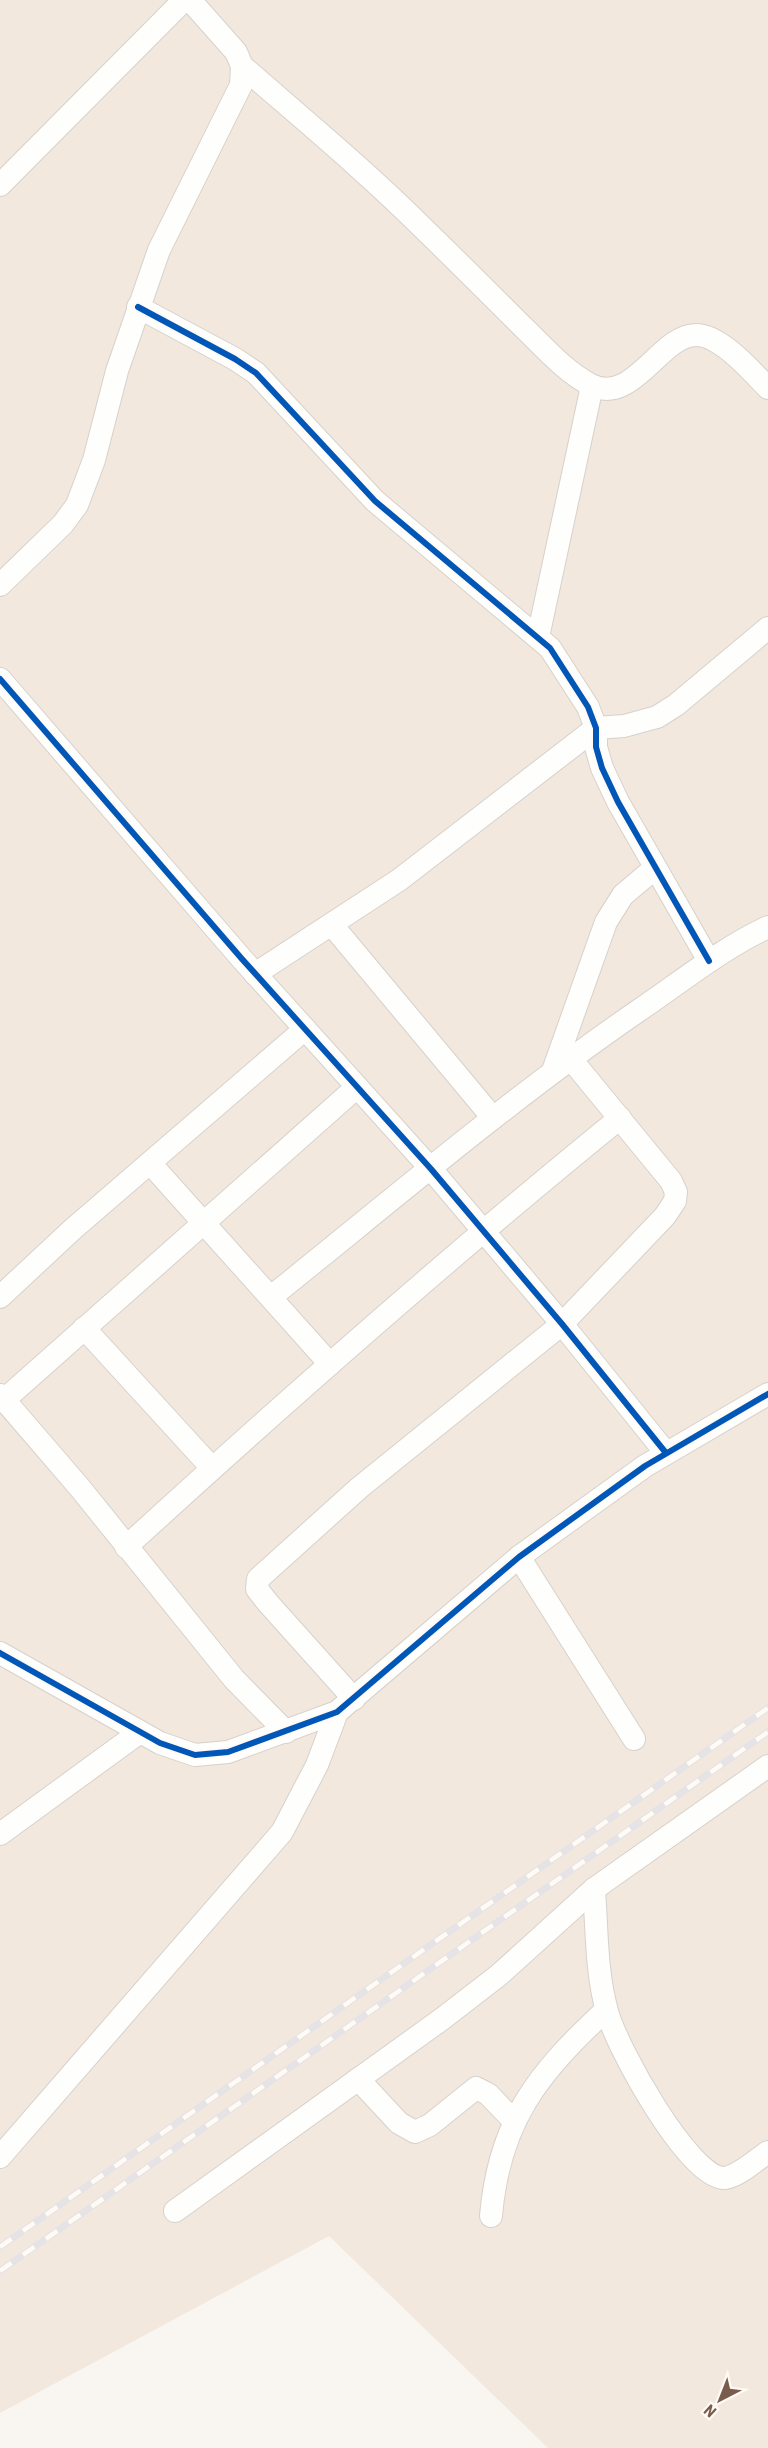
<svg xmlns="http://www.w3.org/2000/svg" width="768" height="2448" font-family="'Roboto Condensed',sans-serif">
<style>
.residential{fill:#f2e8de}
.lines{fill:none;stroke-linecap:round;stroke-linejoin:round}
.minor-casing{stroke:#d7d1cb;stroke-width:24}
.minor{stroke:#fefefd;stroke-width:22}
.rail-casing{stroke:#e6e3e7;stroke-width:7}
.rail{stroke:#fffaf3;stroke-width:4.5;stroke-dasharray:14;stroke-linecap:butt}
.cycleway-casing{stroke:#fffaf3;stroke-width:10}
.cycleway{stroke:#0057b8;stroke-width:6}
</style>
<rect width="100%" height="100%" fill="#f9f5f0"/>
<polygon class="residential" points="0,0 768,0 768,2448 548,2448 329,2236 0,2413"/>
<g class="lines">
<defs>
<g id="minor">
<path d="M242 66C304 120 367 172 425 230 458 262 490 294 522 326 543 346 565 372 591 385 633 406 660 335 696 335 721 335 752 372 768 388"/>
<polyline points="0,185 184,0"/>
<polyline points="138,307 235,359 256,373 375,501 550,648 588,707 596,728 596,747 602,768 618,802 709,961"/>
<polyline points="0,585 63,524 77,505 94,460 117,371 159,250 241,85 242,66 236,52 190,0"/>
<polyline points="538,637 592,386"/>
<polyline points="0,679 242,959 431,1169 562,1324 666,1453"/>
<polyline points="332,925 493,1118"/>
<polyline points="255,974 399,880 596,728 624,726 657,717 676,705 768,628"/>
<polyline points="553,1071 606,922 623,895 655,868"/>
<polyline points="150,1163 330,1364"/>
<polyline points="0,1297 73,1229 305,1029"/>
<path d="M271 1297C392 1200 510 1099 638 1011 681 982 721 949 768 927"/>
<polyline points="84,1328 212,1468"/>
<polyline points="0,1395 80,1488 234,1679 286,1732"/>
<polyline points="4,1400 357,1087"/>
<path d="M126 1547C288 1399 450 1256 620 1118"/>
<polyline points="519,1557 634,1739"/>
<polyline points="0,1653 160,1743 195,1755 228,1752 337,1712 519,1557 645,1466 768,1394"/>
<polyline points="354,1699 268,1603 257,1589 258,1579 359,1488 562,1324 665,1216 675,1201 676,1192 671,1181 570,1058"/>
<polyline points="0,1834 140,1732"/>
<path d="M594 1889C597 1929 596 1972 607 2011 615 2044 689 2180 725 2178 739 2176 756 2160 768 2152"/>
<polyline points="358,2079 399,2123 415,2132 430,2125 476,2088 488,2094 514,2121"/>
<polyline points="0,2157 282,1832 317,1765 337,1712"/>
<polyline points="175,2211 442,2019 499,1975 594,1889 768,1766"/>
<path d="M491 2216C499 2121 538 2073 606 2010"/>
</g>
</defs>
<use href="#minor" class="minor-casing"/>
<use href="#minor" class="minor"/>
<defs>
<g id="rail">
<polyline points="0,2247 768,1708"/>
<polyline points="0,2271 768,1732"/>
</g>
</defs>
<use href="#rail" class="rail-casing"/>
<use href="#rail" class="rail"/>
<defs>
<g id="cycleway">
<polyline points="138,307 235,359 256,373 375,501 550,648 588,707 596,728 596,747 602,768 618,802 709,961"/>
<polyline points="0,679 242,959 431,1169 562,1324 666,1453"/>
<polyline points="0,1653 160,1743 195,1755 228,1752 337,1712 519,1557 645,1466 768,1394"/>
</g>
</defs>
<use href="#cycleway" class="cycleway-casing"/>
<use href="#cycleway" class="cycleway"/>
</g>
<g transform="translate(720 2400) rotate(222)" stroke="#fffaf3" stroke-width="4.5" paint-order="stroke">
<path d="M0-4.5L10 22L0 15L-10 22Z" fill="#7a5c4d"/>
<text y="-9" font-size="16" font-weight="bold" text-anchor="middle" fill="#7a5c4d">N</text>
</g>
</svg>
